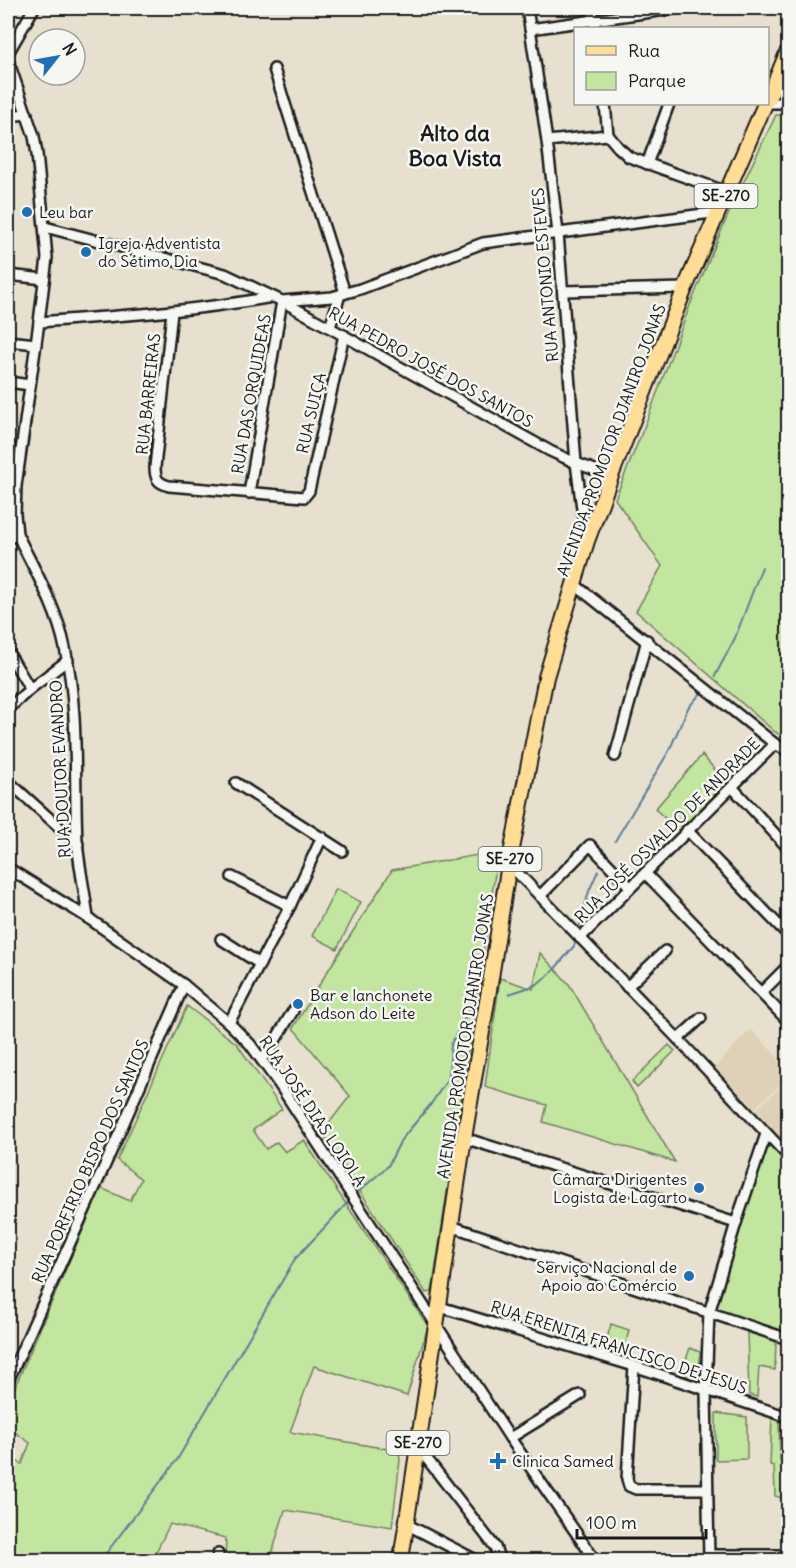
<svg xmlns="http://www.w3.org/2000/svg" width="796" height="1568" font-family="Delius,sans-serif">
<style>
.built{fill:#ded1b7}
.green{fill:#c2e59f;stroke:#6f805e;stroke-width:1.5}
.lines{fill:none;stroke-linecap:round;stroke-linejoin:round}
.stream{stroke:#5c8095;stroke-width:2}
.minor-casing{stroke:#1c1c1c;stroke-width:14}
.primary-casing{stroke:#1c1c1c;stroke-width:18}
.minor{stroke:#f6f6f2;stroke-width:9}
.primary{stroke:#ffdd96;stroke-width:14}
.poi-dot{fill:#1f6fb2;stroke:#f6f6f2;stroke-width:2}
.labels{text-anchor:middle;stroke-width:5;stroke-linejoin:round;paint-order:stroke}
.shield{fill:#f6f6f2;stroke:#5d5d5c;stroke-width:1.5}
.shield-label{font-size:15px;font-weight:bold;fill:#1c1c1c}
.poi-label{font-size:16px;fill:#1c1c1c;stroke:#f6f6f2;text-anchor:start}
.street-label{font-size:16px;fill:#1c1c1c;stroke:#f6f6f2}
.district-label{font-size:22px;font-weight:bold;fill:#1c1c1c;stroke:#f6f6f2}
</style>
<rect width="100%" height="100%" fill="#e8e0cf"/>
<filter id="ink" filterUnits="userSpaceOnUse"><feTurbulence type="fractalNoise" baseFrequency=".0167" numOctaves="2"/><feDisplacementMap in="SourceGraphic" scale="12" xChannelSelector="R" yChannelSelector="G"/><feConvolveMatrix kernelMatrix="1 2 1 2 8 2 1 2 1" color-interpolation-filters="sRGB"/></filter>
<g filter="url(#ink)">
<g class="built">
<polygon points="751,1029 788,1068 788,1077 752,1111 713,1069"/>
<polygon points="788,1080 788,1150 753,1113"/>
</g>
<g class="green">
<polygon points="776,115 788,115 788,740 775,732 636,611 662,566 615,499 647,420 690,305 731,208"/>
<polygon points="702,755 727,783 679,831 655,809"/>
<polygon points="489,853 496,867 432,1292 426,1293 322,1132 350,1096 293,1028 329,969 392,870"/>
<polygon points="336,889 361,902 337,949 312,936"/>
<polygon points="540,953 569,984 675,1162 543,1122 547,1105 485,1087 500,978 533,989"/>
<polygon points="187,1006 237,1044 282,1109 253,1130 266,1149 277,1142 285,1152 304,1140 338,1192 428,1326 407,1396 314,1366 290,1432 399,1451 400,1460 392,1527 285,1510 270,1560 225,1560 226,1538 170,1524 152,1560 8,1560 8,1457 22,1464 30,1443 8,1427 8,1403 101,1188 130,1201 141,1179 117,1160"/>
<polygon points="669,1045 675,1051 637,1088 632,1081"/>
<polygon points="769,1141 788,1162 788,1336 713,1311 740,1224"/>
<polygon points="611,1324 629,1330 622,1359 603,1353"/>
<polygon points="747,1332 776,1341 775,1370 759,1367 757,1397 749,1395"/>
<polygon points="690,1348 700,1352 699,1379 681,1374"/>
<polygon points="716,1413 747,1417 747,1459 716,1460"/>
<polygon points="772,1417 779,1419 780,1461 788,1462 786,1499 775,1496 774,1466 770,1465"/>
</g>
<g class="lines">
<g class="stream">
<polyline points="715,676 735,638 762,567"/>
<polyline points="615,841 669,751 688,708 701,693"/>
<polyline points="579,928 589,891 598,871"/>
<polyline points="509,994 536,985 553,971 574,946 575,943"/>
<polyline points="356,1194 388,1166 401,1140 431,1104 449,1077 451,1044 472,1005"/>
<polyline points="101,1560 177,1460 295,1259 352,1198"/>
</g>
<defs>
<g id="minor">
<polyline points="527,8 547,141 558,233 576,463 586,539"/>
<polyline points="592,8 595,28"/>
<polyline points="530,29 680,8"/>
<polyline points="8,53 34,8"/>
<path d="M8 60 34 136 37 154 46 247 47 258 39 322 16 486 15 514 17 534C35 571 57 608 65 648 79 711 74 777 77 841 79 866 85 892 88 918"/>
<polyline points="274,69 345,293"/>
<polyline points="768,103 788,103"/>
<polyline points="605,104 608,135"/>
<polyline points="8,116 27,114"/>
<polyline points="547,141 608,135 618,147 629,157 727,192"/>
<polyline points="647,164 669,104"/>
<polyline points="45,227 225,274 282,301 550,451 576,463 611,476"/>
<polyline points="8,275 44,279"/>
<polyline points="563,291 685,288"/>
<path d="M172 312 155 467C155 479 158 483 169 486L304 497 309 491 344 335"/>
<path d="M39 322C117 316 195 311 272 297"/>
<polyline points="330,327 340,295"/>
<polyline points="8,341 36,344"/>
<polyline points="8,382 30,385"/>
<polyline points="249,493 282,301 332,297 360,289 483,243 719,212"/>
<polyline points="8,523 17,534 8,539"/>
<polyline points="574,584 775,744 788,751"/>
<polyline points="8,652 30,689"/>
<polyline points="8,709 30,689 68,660"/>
<polyline points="615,756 647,640"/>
<polyline points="8,781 78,844"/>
<polyline points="236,783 342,851"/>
<polyline points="732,787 788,848"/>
<polyline points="687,830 788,935"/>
<polyline points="509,864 678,1039 788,1156"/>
<polyline points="8,868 88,918 184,985 229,1023 250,1044 279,1084 510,1438 595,1560"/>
<polyline points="645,873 788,1021"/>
<polyline points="232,877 290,906"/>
<polyline points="540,896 590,845 630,887"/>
<polyline points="580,938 775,744"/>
<polyline points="221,939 260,964"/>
<polyline points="627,987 665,951"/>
<polyline points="762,992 788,966"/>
<polyline points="229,1023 290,906 322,837"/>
<polyline points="678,1039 701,1018"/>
<polyline points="261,1059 270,1049 293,1011"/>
<polyline points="464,1138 736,1223"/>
<polyline points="451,1226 788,1339"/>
<polyline points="440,1307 634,1366 788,1417"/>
<polyline points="634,1366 627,1479 629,1486 636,1489 707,1489"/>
<polyline points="8,1381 123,1125 184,985"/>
<polyline points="510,1438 580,1395"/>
<polyline points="417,1446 495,1547 499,1558 498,1560"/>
<polyline points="406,1524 476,1560"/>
<polyline points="709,1555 788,1555"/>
<polyline points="217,1560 218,1554"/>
<polyline points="709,1560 706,1390 709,1313 736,1223 766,1134"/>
</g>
<g id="primary">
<polyline points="768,99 788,51"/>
<polyline points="401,1560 464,1138 489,990 509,864 546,677 587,541 611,476 685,288 765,104"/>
</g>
</defs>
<use href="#minor" class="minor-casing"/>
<use href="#primary" class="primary-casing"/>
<use href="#minor" class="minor"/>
<use href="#primary" class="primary"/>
</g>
</g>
<g class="poi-dot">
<circle cx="27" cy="212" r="6"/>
<circle cx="86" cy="252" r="6"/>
<circle cx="298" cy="1004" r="6"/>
<circle cx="699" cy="1188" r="6"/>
<circle cx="689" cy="1276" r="6"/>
<path d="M495 1452h6v6h6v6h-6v6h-6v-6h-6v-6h6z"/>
</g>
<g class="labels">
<g class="shield">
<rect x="694.5" y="184" width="63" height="24" rx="4.5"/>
<rect x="478.5" y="847" width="63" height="24" rx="4.5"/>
<rect x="386.5" y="1431" width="63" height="24" rx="4.5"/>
</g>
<g class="shield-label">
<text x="726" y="201">SE-270</text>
<text x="510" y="864">SE-270</text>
<text x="418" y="1448">SE-270</text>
</g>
<g class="poi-label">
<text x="39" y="218">Leu bar</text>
<text x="98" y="249">Igreja Adventista<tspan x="98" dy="18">do Sétimo Dia</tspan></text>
<text x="310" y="1001">Bar e lanchonete<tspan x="310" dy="18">Adson do Leite</tspan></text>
<text x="687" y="1185" text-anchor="end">Câmara Dirigentes<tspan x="687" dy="18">Logista de Lagarto</tspan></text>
<text x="677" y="1273" text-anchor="end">Serviço Nacional de<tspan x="677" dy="18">Apoio ao Comércio</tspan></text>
<text x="512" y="1467">Clinica Samed</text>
</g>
<g class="street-label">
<text transform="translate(545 275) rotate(-95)" y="6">RUA ANTONIO ESTEVES</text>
<text transform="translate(431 367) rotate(29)" y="6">RUA PEDRO JOSÉ DOS SANTOS</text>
<text transform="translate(148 394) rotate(-84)" y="6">RUA BARREIRAS</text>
<text transform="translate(251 394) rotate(-80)" y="6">RUA DAS ORQUIDEAS</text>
<text transform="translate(311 413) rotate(-77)" y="6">RUA SUIÇA</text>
<text transform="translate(611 440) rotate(-70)" y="6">AVENIDA PROMOTOR DJANIRO JONAS</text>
<text transform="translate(60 769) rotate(-93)" y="6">RUA DOUTOR EVANDRO</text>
<text transform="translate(667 830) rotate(-45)" y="6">RUA JOSÉ OSVALDO DE ANDRADE</text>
<text transform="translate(465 1036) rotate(-81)" y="6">AVENIDA PROMOTOR DJANIRO JONAS</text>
<text transform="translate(313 1111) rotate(56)" y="6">RUA JOSÉ DIAS LOIOLA</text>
<text transform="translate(90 1161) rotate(-66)" y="6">RUA PORFIRIO BISPO DOS SANTOS</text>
<text transform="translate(619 1347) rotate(18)" y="6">RUA ERENITA FRANCISCO DE JESUS</text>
</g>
<g class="district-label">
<text x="455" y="141">Alto da<tspan x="455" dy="25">Boa Vista</tspan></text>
</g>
</g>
<rect width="796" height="1568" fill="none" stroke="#f6f6f2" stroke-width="30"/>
<rect x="15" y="15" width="766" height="1538" fill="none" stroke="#1c1c1c" stroke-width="2" filter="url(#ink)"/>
<rect x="574" y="27" width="195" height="78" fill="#f6f6f2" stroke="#9f9f9c" stroke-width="1.5"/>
<rect x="586" y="46" width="30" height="9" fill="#ffdd96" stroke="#9f9f9c" stroke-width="1.5"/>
<text x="628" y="57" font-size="18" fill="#1c1c1c">Rua</text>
<rect x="586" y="72" width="30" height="18" fill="#c2e59f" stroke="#9f9f9c" stroke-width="1.5"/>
<text x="628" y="87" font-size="18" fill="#1c1c1c">Parque</text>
<g transform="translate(57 57) rotate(59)"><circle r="28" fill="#f6f6f2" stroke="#9f9f9c" stroke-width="1.5"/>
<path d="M0-4.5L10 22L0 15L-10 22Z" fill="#1f6fb2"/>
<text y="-9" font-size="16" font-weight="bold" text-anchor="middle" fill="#1c1c1c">N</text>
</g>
<path d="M577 1529v9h129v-9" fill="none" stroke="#1c1c1c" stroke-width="3"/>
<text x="586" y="1529" font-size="18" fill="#1c1c1c" stroke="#f6f6f2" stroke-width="4.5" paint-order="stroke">100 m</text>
</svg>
